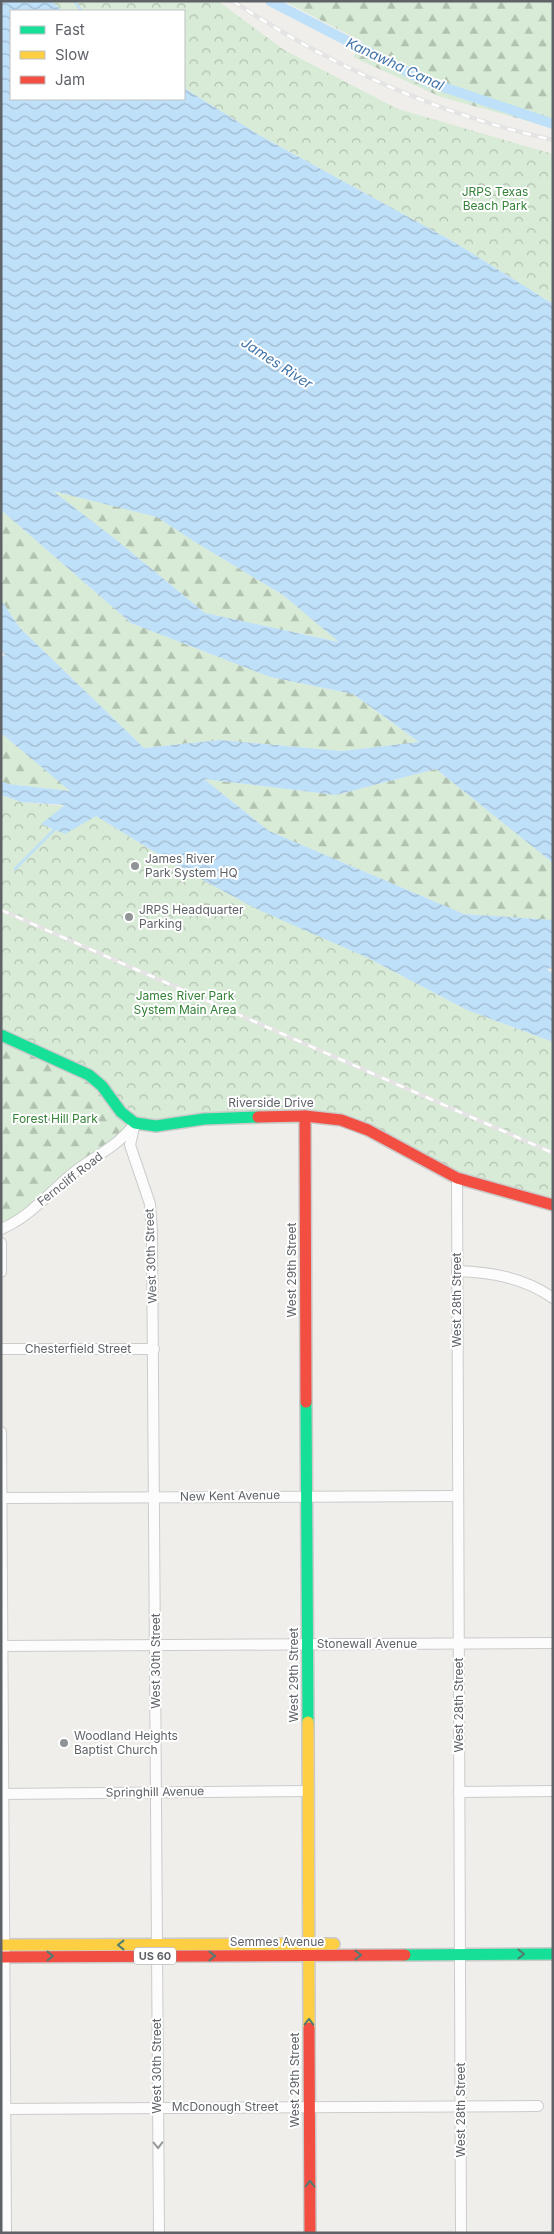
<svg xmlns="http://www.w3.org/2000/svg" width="554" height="2234" font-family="Inter,sans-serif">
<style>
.forest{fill:url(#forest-firs)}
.park{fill:url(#park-crowns)}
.water{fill:url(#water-waves);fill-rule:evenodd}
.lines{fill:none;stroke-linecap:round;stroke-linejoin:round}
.stream{stroke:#bfe0f9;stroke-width:2.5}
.canal{stroke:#bfe0f9;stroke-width:10}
.street-casing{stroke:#cbcccc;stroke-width:12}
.fast-casing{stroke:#cacacb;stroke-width:14}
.slow-casing{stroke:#cacacb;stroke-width:14}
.jam-casing{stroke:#cacacb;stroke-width:14}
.street{stroke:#fdfcfc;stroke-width:10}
.fast{stroke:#16e098;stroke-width:11}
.slow{stroke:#ffcf43;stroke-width:11}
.jam{stroke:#f24e42;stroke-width:11}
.rail-casing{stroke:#e4e4e4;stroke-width:4.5}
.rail{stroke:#fff;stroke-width:2.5;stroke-dasharray:8;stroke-linecap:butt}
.oneway{stroke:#507c72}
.oneway2{stroke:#96999c}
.poi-dot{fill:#919496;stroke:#fff;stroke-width:2}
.labels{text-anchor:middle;stroke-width:4;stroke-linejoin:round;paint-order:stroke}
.shield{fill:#fff;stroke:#8f9295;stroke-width:1}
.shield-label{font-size:11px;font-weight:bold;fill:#5f6368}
.park-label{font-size:12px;fill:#348238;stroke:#fff}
.poi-label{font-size:12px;fill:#5f6368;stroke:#fff;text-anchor:start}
.street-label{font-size:12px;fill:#5f6368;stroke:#fff}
.water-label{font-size:14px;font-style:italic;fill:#4174aa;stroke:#fff}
</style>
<defs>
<pattern id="forest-firs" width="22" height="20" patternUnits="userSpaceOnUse" patternTransform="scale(1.25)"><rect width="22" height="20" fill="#d8ebd6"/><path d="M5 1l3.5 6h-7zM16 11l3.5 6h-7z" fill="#b2c2b1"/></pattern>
<pattern id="park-crowns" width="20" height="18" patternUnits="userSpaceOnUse" patternTransform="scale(1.25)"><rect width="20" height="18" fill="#d8ebd6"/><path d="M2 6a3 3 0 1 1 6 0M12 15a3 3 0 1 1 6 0" fill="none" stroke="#b2c2b1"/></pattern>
<pattern id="water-waves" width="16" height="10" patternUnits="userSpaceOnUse" patternTransform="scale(1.25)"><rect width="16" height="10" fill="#bfe0f9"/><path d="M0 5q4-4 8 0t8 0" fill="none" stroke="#9eb9cd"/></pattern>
</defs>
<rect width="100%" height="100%" fill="#efeeea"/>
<g class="forest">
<polygon points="284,1 553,1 553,128 441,97 353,57 363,42"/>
<polygon points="52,491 157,516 195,542 283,595 340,642 205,613 119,542"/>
<polygon points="1,510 131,623 270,677 353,694 420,743 342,751 220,740 144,748 20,628 1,600"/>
<polygon points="1,733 71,791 8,784 1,781"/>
<polygon points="436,769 553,863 553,920 464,914 269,831 204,779 336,795"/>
<polygon points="1,1035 65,1063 135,1123 1,1229"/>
</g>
<g class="park">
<polygon points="51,1 218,1 284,50 398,109 553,154 553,304 454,242 259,135 184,88 184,11 63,11"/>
<polygon points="1,795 21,802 66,806 42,824 55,829 96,816 184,870 368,958 467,1010 553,1042 553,1205 480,1186 351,1123 150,1126 106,1090 1,1035"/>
</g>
<path class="water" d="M1 1H51L63 11H11V99H184V88L259 135 454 242 553 304V863L436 769 336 795 204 779 269 831 464 914 553 920V968L547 969 553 974V1042L467 1010 368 958 259 910 184 870 96 816 65 834 41 824 65 805 21 802 1 795V781L8 784 70 791 1 733V658L5 655 1 650V600L20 628 144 748 220 740 342 751 419 742 353 694 270 677 131 623 1 510ZM53 491 157 517 195 542 283 595 339 642 205 613 119 542Z"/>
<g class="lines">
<g class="stream">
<polyline points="74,1 82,11"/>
<polyline points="15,869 55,829"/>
</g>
<polyline class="canal" points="270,1 425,81 553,124"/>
<defs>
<g id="street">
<polyline points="135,1123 130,1145 150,1204 152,1231 159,2233"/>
<polyline points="457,1178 461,2233"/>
<path d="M1 1229C31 1217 52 1189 77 1170 96 1156 117 1146 132 1127"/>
<polyline points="1,1243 1,1272"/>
<path d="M457 1271C492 1272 524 1278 553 1298"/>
<polyline points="1,1349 154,1349"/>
<polyline points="1,1432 6,2233"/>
<polyline points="1,1498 458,1496"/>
<polyline points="1,1646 553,1643"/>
<polyline points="459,1792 553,1791"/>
<polyline points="1,1794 308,1791"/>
<polyline points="1,2109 538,2106"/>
</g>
<g id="fast">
<polyline points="1,1035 89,1075 102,1086 121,1112 135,1123 156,1126 204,1119 258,1117"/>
<polyline points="306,1402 308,1722"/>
<polyline points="405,1955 553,1954"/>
</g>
<g id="slow">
<polyline points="308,1722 309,2028"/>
<polyline points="1,1945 334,1944"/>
</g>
<g id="jam">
<polyline points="305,1116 306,1402"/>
<polyline points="258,1117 305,1116 341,1120 368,1130 457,1178 553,1205"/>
<polyline points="1,1957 405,1955"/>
<polyline points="309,2028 310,2233"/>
</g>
</defs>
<use href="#street" class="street-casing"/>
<use href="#fast" class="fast-casing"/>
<use href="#slow" class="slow-casing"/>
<use href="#jam" class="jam-casing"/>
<use href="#street" class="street"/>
<use href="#fast" class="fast"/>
<use href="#slow" class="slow"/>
<use href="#jam" class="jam"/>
<defs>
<g id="rail">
<path d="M233 1C332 67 437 114 553 140"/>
<polyline points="1,910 553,1153"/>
</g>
</defs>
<use href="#rail" class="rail-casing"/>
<use href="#rail" class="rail"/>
</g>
<defs><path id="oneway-chevron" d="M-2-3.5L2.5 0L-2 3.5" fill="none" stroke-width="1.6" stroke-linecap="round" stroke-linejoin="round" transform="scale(1.25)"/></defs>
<g class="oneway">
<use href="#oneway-chevron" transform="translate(121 1945) rotate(180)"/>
<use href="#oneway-chevron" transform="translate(521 1954)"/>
<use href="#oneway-chevron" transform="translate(358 1955)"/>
<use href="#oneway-chevron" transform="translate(50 1956)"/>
<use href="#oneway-chevron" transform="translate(212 1956)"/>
<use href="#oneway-chevron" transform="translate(309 2022) rotate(-89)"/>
<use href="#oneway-chevron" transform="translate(310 2184) rotate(-90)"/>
</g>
<use class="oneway2" href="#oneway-chevron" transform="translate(158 2145) rotate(89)"/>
<g class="poi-dot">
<circle cx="135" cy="866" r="5"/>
<circle cx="129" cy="917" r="5"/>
<circle cx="64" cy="1743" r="5"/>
</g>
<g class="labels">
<rect class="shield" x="134" y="1947.5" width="42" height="17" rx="4"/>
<g class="shield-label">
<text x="155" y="1960">US 60</text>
</g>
<g class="park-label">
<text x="495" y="196">JRPS Texas<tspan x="495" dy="14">Beach Park</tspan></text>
<text x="185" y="1000">James River Park<tspan x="185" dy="14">System Main Area</tspan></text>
<text x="55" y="1123">Forest Hill Park</text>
</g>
<g class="poi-label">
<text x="145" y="863">James River<tspan x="145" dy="14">Park System HQ</tspan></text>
<text x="139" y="914">JRPS Headquarter<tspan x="139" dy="14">Parking</tspan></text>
<text x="74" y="1740">Woodland Heights<tspan x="74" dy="14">Baptist Church</tspan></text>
</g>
<g class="street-label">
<text x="271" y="1107">Riverside Drive</text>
<text transform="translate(70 1179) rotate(-38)" y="4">Ferncliff Road</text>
<text transform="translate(151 1256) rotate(-92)" y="4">West 30th Street</text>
<text transform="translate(292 1270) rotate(-90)" y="4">West 29th Street</text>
<text transform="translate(457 1300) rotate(-90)" y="4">West 28th Street</text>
<text x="78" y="1353">Chesterfield Street</text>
<text transform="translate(230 1496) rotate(-1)" y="4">New Kent Avenue</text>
<text x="367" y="1648">Stonewall Avenue</text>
<text transform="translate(156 1661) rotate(-90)" y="4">West 30th Street</text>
<text transform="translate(294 1675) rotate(-90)" y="4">West 29th Street</text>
<text transform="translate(459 1705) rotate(-90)" y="4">West 28th Street</text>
<text transform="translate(155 1792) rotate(-1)" y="4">Springhill Avenue</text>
<text x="277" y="1946">Semmes Avenue</text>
<text transform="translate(157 2066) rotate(-90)" y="4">West 30th Street</text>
<text transform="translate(295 2080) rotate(-90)" y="4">West 29th Street</text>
<text x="225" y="2111">McDonough Street</text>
<text transform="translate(461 2110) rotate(-90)" y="4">West 28th Street</text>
</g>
<g class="water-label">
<text transform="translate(395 64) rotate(25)" y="5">Kanawha Canal</text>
<text transform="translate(277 363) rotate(33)" y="5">James River</text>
</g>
</g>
<rect width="554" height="2234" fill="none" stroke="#5f6368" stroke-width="5"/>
<rect x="10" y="10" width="175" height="90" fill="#ffffff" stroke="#bfc1c3"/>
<rect x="20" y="26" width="25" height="8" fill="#16e098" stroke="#bfc1c3"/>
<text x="55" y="35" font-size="15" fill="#5f6368">Fast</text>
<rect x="20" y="51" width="25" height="8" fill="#ffcf43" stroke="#bfc1c3"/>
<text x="55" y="60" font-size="15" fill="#5f6368">Slow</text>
<rect x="20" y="76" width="25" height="8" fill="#f24e42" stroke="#bfc1c3"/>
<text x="55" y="85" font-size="15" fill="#5f6368">Jam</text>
</svg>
